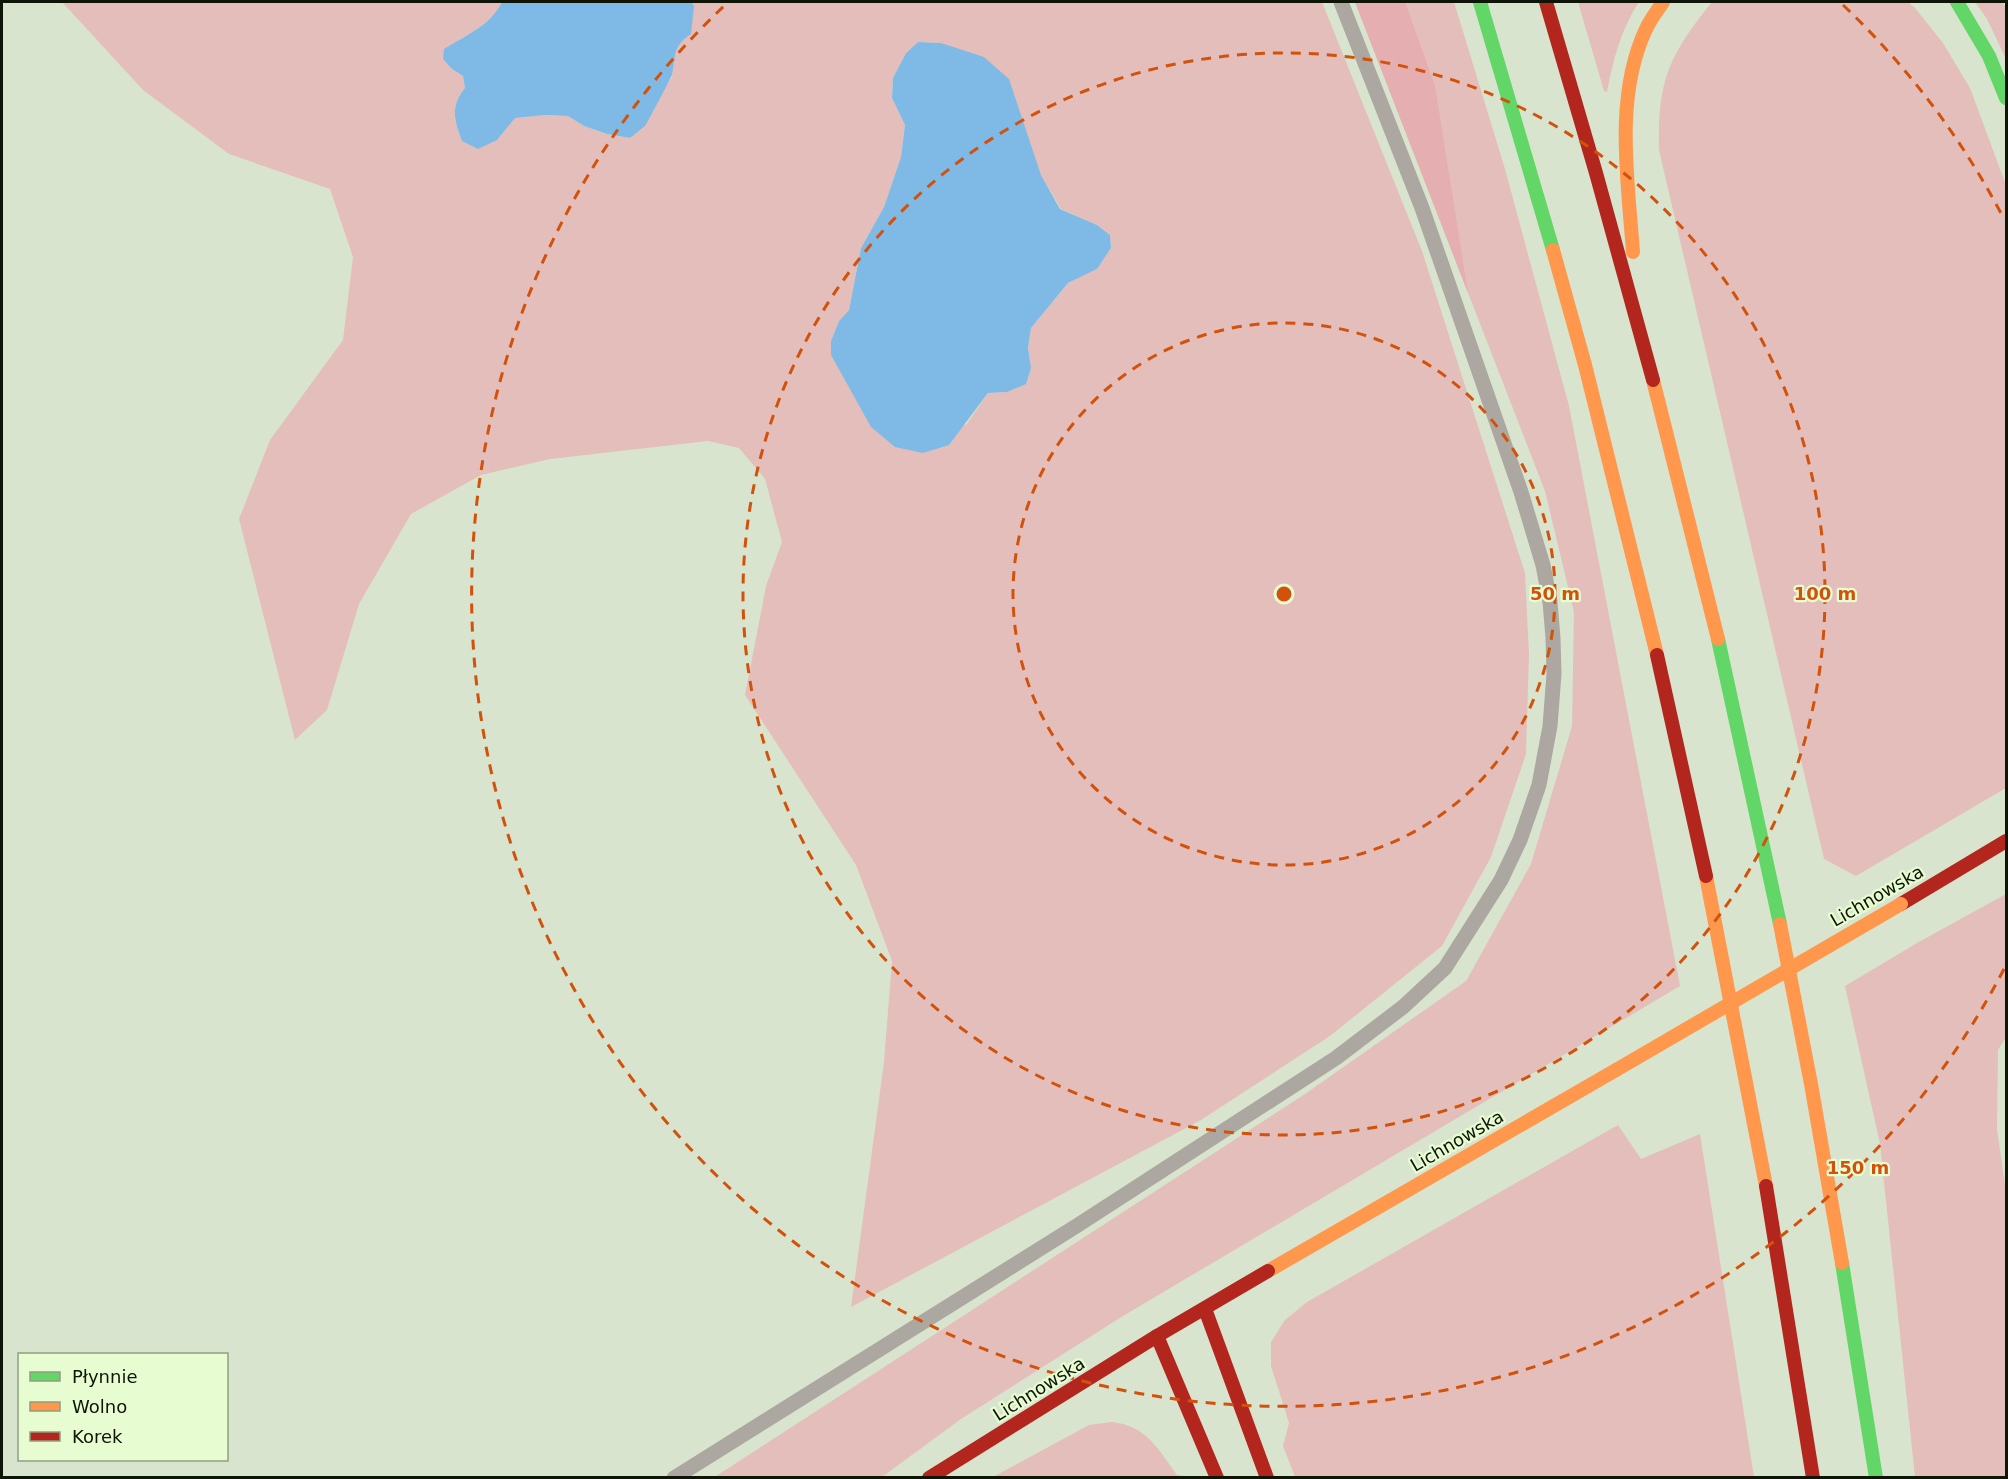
<svg xmlns="http://www.w3.org/2000/svg" width="2008" height="1479" font-family="'DejaVu Sans',sans-serif">
<style>
.green{fill:#e4bebb;fill-rule:evenodd}
.forest{fill:#e5aeb0}
.water{fill:#7fbae6}
.lines{fill:none;stroke-linecap:round;stroke-linejoin:round}
.lane{stroke:#aca8a1;stroke-width:15}
.fast{stroke:#63d668;stroke-width:14}
.slow{stroke:#ff974d;stroke-width:14}
.jam{stroke:#b3261e;stroke-width:14}
.slow-bridge{stroke:#ff974d;stroke-width:14}
.ring{fill:none;stroke:#d2520b;stroke-width:3;stroke-dasharray:10 8}
.labels{text-anchor:middle;stroke-width:4.5;stroke-linejoin:round;paint-order:stroke}
.street-label{font-size:18px;fill:#0e1406;stroke:#e7fcd1}
.centre{fill:#d2520b;stroke:#e7fcd1;stroke-width:3}
.ring-label{font-size:18px;text-anchor:middle;font-weight:bold;fill:#d2520b;stroke:#e7fcd1;stroke-width:4.5;stroke-linejoin:round;paint-order:stroke}
</style>
<rect width="100%" height="100%" fill="#d9e4ce"/>
<g class="green">
<path d="M62 2H502C489 27 466 34 444 50L452 69 463 76 465 88C450 105 454 121 462 141L497 140 514 118 545 115 568 116 584 126 607 134 630 138 672 77 673 59 694 6 692 2H1322L1422 251 1525 573 1529 654 1526 754 1491 857 1442 946 1330 1036 1201 1120 851 1307 884 1062 892 961 856 865 745 695 766 586 782 542 765 479 739 448 708 441 550 459 481 475 411 514 359 604 327 710 295 740 239 519 270 440 343 340 353 257 330 189 229 154 143 90ZM918 42 941 43 1027 137 1041 175 1061 209 1097 225 1110 235 1111 248 1097 269 1068 283 1031 328 1028 346 1031 368 1007 392 988 393 966 425 852 391 831 355V341L839 321 849 310 861 248 884 207 901 157 905 125 892 98 893 78 906 53Z"/>
<polygon points="1355,2 1454,2 1505,169 1569,406 1680,986 1123,1316 961,1419 882,1477 713,1478 1305,1094 1466,981 1531,864 1572,726 1574,612 1545,491"/>
<path d="M1578 2H1639C1621 29 1613 60 1607 92L1604 91Z"/>
<path d="M1712 2H1908L1915 8 1943 43 1970 88 2006 185V788L1856 876 1824 859 1659 150C1657 81 1669 55 1712 2Z"/>
<polygon points="1975,2 2002,2 2006,8 2006,59 1987,19"/>
<polygon points="2006,894 2006,1037 1998,1050 1997,1129 2006,1191 2006,1477 1915,1477 1880,1144 1845,986 1917,943"/>
<polygon points="1618,1125 1641,1159 1700,1134 1754,1477 1295,1477 1283,1446 1289,1423 1271,1366 1271,1342 1285,1320 1307,1302"/>
<path d="M1112 1422C1147 1426 1158 1449 1177 1475L1193 1477H993L1089 1425Z"/>
</g>
<polygon class="forest" points="1355,2 1405,2 1435,86 1468,293"/>
<g class="water">
<path d="M502 2H692L694 6 691 34C672 46 676 57 672 75 671 78 647 123 645 126 640 130 635 134 630 138L607 134 584 126 568 116 545 115 515 118 497 140 478 149 462 141C454 120 450 106 465 88L463 76 452 69 443 59 444 49C466 35 490 26 502 2Z"/>
<polygon points="918,42 941,43 984,57 1009,79 1041,175 1060,209 1097,225 1110,235 1111,248 1097,269 1068,283 1031,328 1028,347 1031,368 1026,384 1007,392 988,393 949,445 923,453 895,447 871,427 831,355 831,341 839,321 849,310 861,248 884,207 901,157 905,125 892,98 893,78 906,53"/>
</g>
<g class="lines">
<polyline class="lane" points="674,1478 1078,1225 1336,1058 1403,1007 1445,968 1501,880 1520,840 1539,785 1550,726 1554,674 1553,638 1550,602 1543,565 1521,492 1422,208 1341,2"/>
<g class="fast">
<polyline points="1480,2 1553,250"/>
<polyline points="1957,2 1989,56 2006,98"/>
<polyline points="1718,639 1780,924"/>
<polyline points="1842,1263 1876,1478"/>
</g>
<g class="slow">
<polyline points="1553,250 1585,365 1657,655"/>
<path d="M1633 252C1628 180 1614 97 1646 29 1650 20 1657 11 1663 2"/>
<polyline points="1653,380 1718,639"/>
<polyline points="1706,876 1766,1186"/>
<polyline points="1780,924 1811,1084 1842,1263"/>
<polyline points="1268,1271 1616,1070"/>
</g>
<g class="jam">
<polyline points="1546,2 1596,173 1653,380"/>
<polyline points="1657,655 1706,876"/>
<polyline points="1901,904 2006,841"/>
<polyline points="1766,1186 1813,1478"/>
<polyline points="1205,1309 1267,1478"/>
<polyline points="1157,1336 1217,1478"/>
<polyline points="929,1478 1157,1336 1268,1271"/>
</g>
<polyline class="slow-bridge" points="1616,1070 1901,904"/>
</g>
<g class="ring">
<circle cx="1284" cy="594" r="271"/>
<circle cx="1284" cy="594" r="541"/>
<path d="M2004 969A812 812 0 1 1 725 5M1843 5A812 812 0 0 1 2004 219"/>
</g>
<g class="labels">
<g class="street-label">
<text transform="translate(1877 896) rotate(-30)" y="6">Lichnowska</text>
<text transform="translate(1457 1141) rotate(-30)" y="6">Lichnowska</text>
<text transform="translate(1039 1389) rotate(-32)" y="6">Lichnowska</text>
</g>
</g>
<circle cx="1284" cy="594" r="9" class="centre"/>
<g class="ring-label">
<text x="1555" y="600">50 m</text>
<text x="1825" y="600">100 m</text>
<text x="1858" y="1174">150 m</text>
</g>
<rect width="2008" height="1479" fill="none" stroke="#0e1406" stroke-width="6"/>
<rect x="18" y="1353" width="210" height="108" fill="#e7fcd1" stroke="#909f80" stroke-width="1.5"/>
<rect x="30" y="1372" width="30" height="9" fill="#63d668" stroke="#909f80" stroke-width="1.5"/>
<text x="72" y="1383" font-size="18" fill="#0e1406">Płynnie</text>
<rect x="30" y="1402" width="30" height="9" fill="#ff974d" stroke="#909f80" stroke-width="1.5"/>
<text x="72" y="1413" font-size="18" fill="#0e1406">Wolno</text>
<rect x="30" y="1432" width="30" height="9" fill="#b3261e" stroke="#909f80" stroke-width="1.5"/>
<text x="72" y="1443" font-size="18" fill="#0e1406">Korek</text>
</svg>
